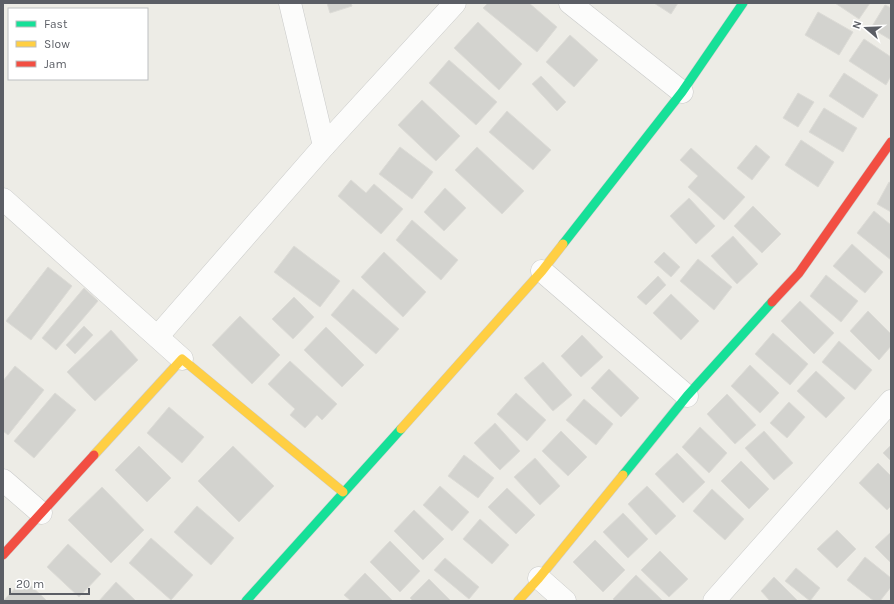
<svg xmlns="http://www.w3.org/2000/svg" width="894" height="604" font-family="Karla,sans-serif">
<style>
.building{fill:#d3d3cf;stroke:#dcdbd6}
.lines{fill:none;stroke-linecap:round;stroke-linejoin:round}
.street-casing{stroke:#cacbca;stroke-width:23}
.fast-casing{stroke:#cbcbcb;stroke-width:10}
.slow-casing{stroke:#cbcbcb;stroke-width:10}
.jam-casing{stroke:#cbcbcb;stroke-width:10}
.street{stroke:#fcfcfb;stroke-width:22}
.fast{stroke:#16e098;stroke-width:9}
.slow{stroke:#ffcf43;stroke-width:9}
.jam{stroke:#f24e42;stroke-width:9}
</style>
<rect width="100%" height="100%" fill="#edece6"/>
<g class="building">
<polygon points="327,3 351,3 352,6 330,13"/>
<polygon points="488,3 529,3 557,27 537,52 483,8"/>
<polygon points="654,3 678,3 671,14"/>
<polygon points="835,3 870,3 859,19"/>
<polygon points="885,5 891,8 891,40 871,28"/>
<polygon points="818,12 853,32 839,55 805,35"/>
<polygon points="478,22 522,64 499,90 454,48"/>
<polygon points="570,35 598,60 574,87 546,62"/>
<polygon points="864,39 891,57 891,76 886,85 849,61"/>
<polygon points="449,60 497,102 476,125 429,83"/>
<polygon points="844,73 878,95 863,118 829,96"/>
<polygon points="541,76 566,102 557,111 532,84"/>
<polygon points="798,93 814,102 798,127 783,118"/>
<polygon points="422,100 460,136 436,161 398,125"/>
<polygon points="824,108 857,128 843,152 809,132"/>
<polygon points="507,111 551,150 533,170 489,132"/>
<polygon points="801,140 834,162 818,187 785,165"/>
<polygon points="756,145 770,157 752,180 737,168"/>
<polygon points="400,147 433,172 412,199 379,174"/>
<polygon points="477,147 524,191 502,214 455,170"/>
<polygon points="691,148 745,197 724,220 688,187 698,176 680,160"/>
<polygon points="351,180 366,193 374,184 403,209 381,234 338,196"/>
<polygon points="889,182 891,183 891,212 877,204"/>
<polygon points="445,188 466,208 444,231 424,212"/>
<polygon points="689,198 715,226 696,244 670,216"/>
<polygon points="753,206 781,234 762,253 734,226"/>
<polygon points="874,211 891,225 891,260 857,233"/>
<polygon points="412,220 458,260 441,280 396,240"/>
<polygon points="733,236 758,264 737,284 711,256"/>
<polygon points="852,244 883,272 865,293 833,266"/>
<polygon points="294,246 340,281 320,307 274,272"/>
<polygon points="384,252 426,292 403,317 361,277"/>
<polygon points="664,252 680,267 671,277 654,262"/>
<polygon points="698,259 732,287 714,310 680,281"/>
<polygon points="48,267 72,286 31,340 6,321"/>
<polygon points="826,275 858,301 841,322 810,296"/>
<polygon points="658,276 666,285 646,305 637,297"/>
<polygon points="84,288 98,301 56,350 42,338"/>
<polygon points="353,289 399,329 376,354 331,315"/>
<polygon points="671,294 699,321 681,340 653,313"/>
<polygon points="294,297 314,317 293,339 272,319"/>
<polygon points="800,301 834,333 814,354 781,321"/>
<polygon points="868,311 891,334 891,346 879,360 850,331"/>
<polygon points="240,316 280,355 252,384 212,345"/>
<polygon points="84,326 93,335 75,354 66,345"/>
<polygon points="326,327 364,365 342,387 304,350"/>
<polygon points="111,330 138,360 95,401 67,372"/>
<polygon points="773,333 808,364 790,385 755,354"/>
<polygon points="582,335 603,357 581,377 561,356"/>
<polygon points="839,341 872,370 855,390 822,362"/>
<polygon points="290,361 337,404 322,420 317,415 305,428 290,415 295,409 268,384"/>
<polygon points="543,362 572,395 553,411 524,378"/>
<polygon points="750,365 779,393 760,413 731,386"/>
<polygon points="15,366 44,390 8,435 3,431 3,381"/>
<polygon points="609,369 639,398 621,417 591,388"/>
<polygon points="816,371 845,398 826,418 797,391"/>
<polygon points="55,393 76,410 34,458 14,441"/>
<polygon points="516,393 546,420 527,441 497,414"/>
<polygon points="727,394 756,425 735,444 707,414"/>
<polygon points="584,399 613,424 596,445 566,420"/>
<polygon points="789,402 805,417 787,438 770,423"/>
<polygon points="169,407 204,437 182,463 147,433"/>
<polygon points="495,423 520,451 500,470 474,443"/>
<polygon points="700,427 727,453 709,473 682,447"/>
<polygon points="561,431 587,457 568,476 542,451"/>
<polygon points="764,431 793,463 774,480 745,448"/>
<polygon points="891,445 891,461 883,453"/>
<polygon points="139,446 171,478 147,502 115,470"/>
<polygon points="233,446 274,486 239,522 198,481"/>
<polygon points="677,453 705,482 683,503 655,474"/>
<polygon points="464,455 494,478 478,498 448,476"/>
<polygon points="535,458 560,486 540,505 514,477"/>
<polygon points="741,461 769,489 749,509 721,481"/>
<polygon points="878,463 891,476 891,506 887,510 859,483"/>
<polygon points="440,486 469,512 452,531 423,505"/>
<polygon points="647,486 676,516 656,535 628,504"/>
<polygon points="102,487 144,530 111,563 68,520"/>
<polygon points="507,488 535,515 516,534 488,507"/>
<polygon points="712,489 744,519 725,540 693,511"/>
<polygon points="197,506 234,538 211,565 174,532"/>
<polygon points="414,510 444,539 423,560 394,531"/>
<polygon points="623,513 648,539 628,558 603,532"/>
<polygon points="480,519 509,545 492,564 463,539"/>
<polygon points="837,530 856,549 837,568 817,549"/>
<polygon points="891,532 891,563 875,547"/>
<polygon points="151,538 193,575 171,600 129,563"/>
<polygon points="595,540 625,570 603,592 573,562"/>
<polygon points="390,541 420,571 400,592 370,562"/>
<polygon points="68,544 101,574 79,597 47,567"/>
<polygon points="660,551 688,579 669,597 641,570"/>
<polygon points="865,557 891,578 891,587 880,601 874,601 847,580"/>
<polygon points="445,558 479,587 469,599 434,570"/>
<polygon points="796,568 820,588 810,601 785,581"/>
<polygon points="365,573 393,601 351,601 344,595"/>
<polygon points="636,575 663,601 615,601 613,599"/>
<polygon points="774,577 798,601 770,601 761,591"/>
<polygon points="24,579 47,601 3,601"/>
<polygon points="429,579 451,601 413,601 410,598"/>
<polygon points="116,582 136,601 99,601"/>
</g>
<g class="lines">
<defs>
<g id="street">
<polyline points="290,3 324,146"/>
<polyline points="570,3 682,92"/>
<polyline points="3,199 182,359"/>
<polyline points="542,271 687,396"/>
<polyline points="158,336 324,146 455,3"/>
<polyline points="3,480 41,513"/>
<polyline points="539,578 565,601"/>
<polyline points="714,601 891,401"/>
</g>
<g id="fast">
<polyline points="563,244 682,92 743,3"/>
<polyline points="623,475 687,396 772,302"/>
<polyline points="246,601 401,429"/>
</g>
<g id="slow">
<polyline points="401,429 542,271 563,244"/>
<polyline points="94,455 182,359 343,492"/>
<polyline points="518,601 539,578 623,475"/>
</g>
<g id="jam">
<polyline points="772,302 799,273 891,142"/>
<polyline points="3,555 94,455"/>
</g>
</defs>
<use href="#street" class="street-casing"/>
<use href="#fast" class="fast-casing"/>
<use href="#slow" class="slow-casing"/>
<use href="#jam" class="jam-casing"/>
<use href="#street" class="street"/>
<use href="#fast" class="fast"/>
<use href="#slow" class="slow"/>
<use href="#jam" class="jam"/>
</g>
<rect width="894" height="604" fill="none" stroke="#5b5e65" stroke-width="8"/>
<rect x="8" y="8" width="140" height="72" fill="#ffffff" stroke="#bdbfc1"/>
<rect x="16" y="21" width="20" height="6" fill="#16e098" stroke="#bdbfc1"/>
<text x="44" y="28" font-size="12" fill="#5b5e65">Fast</text>
<rect x="16" y="41" width="20" height="6" fill="#ffcf43" stroke="#bdbfc1"/>
<text x="44" y="48" font-size="12" fill="#5b5e65">Slow</text>
<rect x="16" y="61" width="20" height="6" fill="#f24e42" stroke="#bdbfc1"/>
<text x="44" y="68" font-size="12" fill="#5b5e65">Jam</text>
<g transform="translate(866 28) rotate(289)" stroke="#ffffff" stroke-width="3" paint-order="stroke">
<path d="M0-3L7 15L0 10L-7 15Z" fill="#5b5e65"/>
<text y="-6" font-size="11" font-weight="bold" text-anchor="middle" fill="#5b5e65">N</text>
</g>
<path d="M10 588v6h79v-6" fill="none" stroke="#5b5e65" stroke-width="2"/>
<text x="16" y="588" font-size="12" fill="#5b5e65" stroke="#ffffff" stroke-width="3" paint-order="stroke">20 m</text>
</svg>
